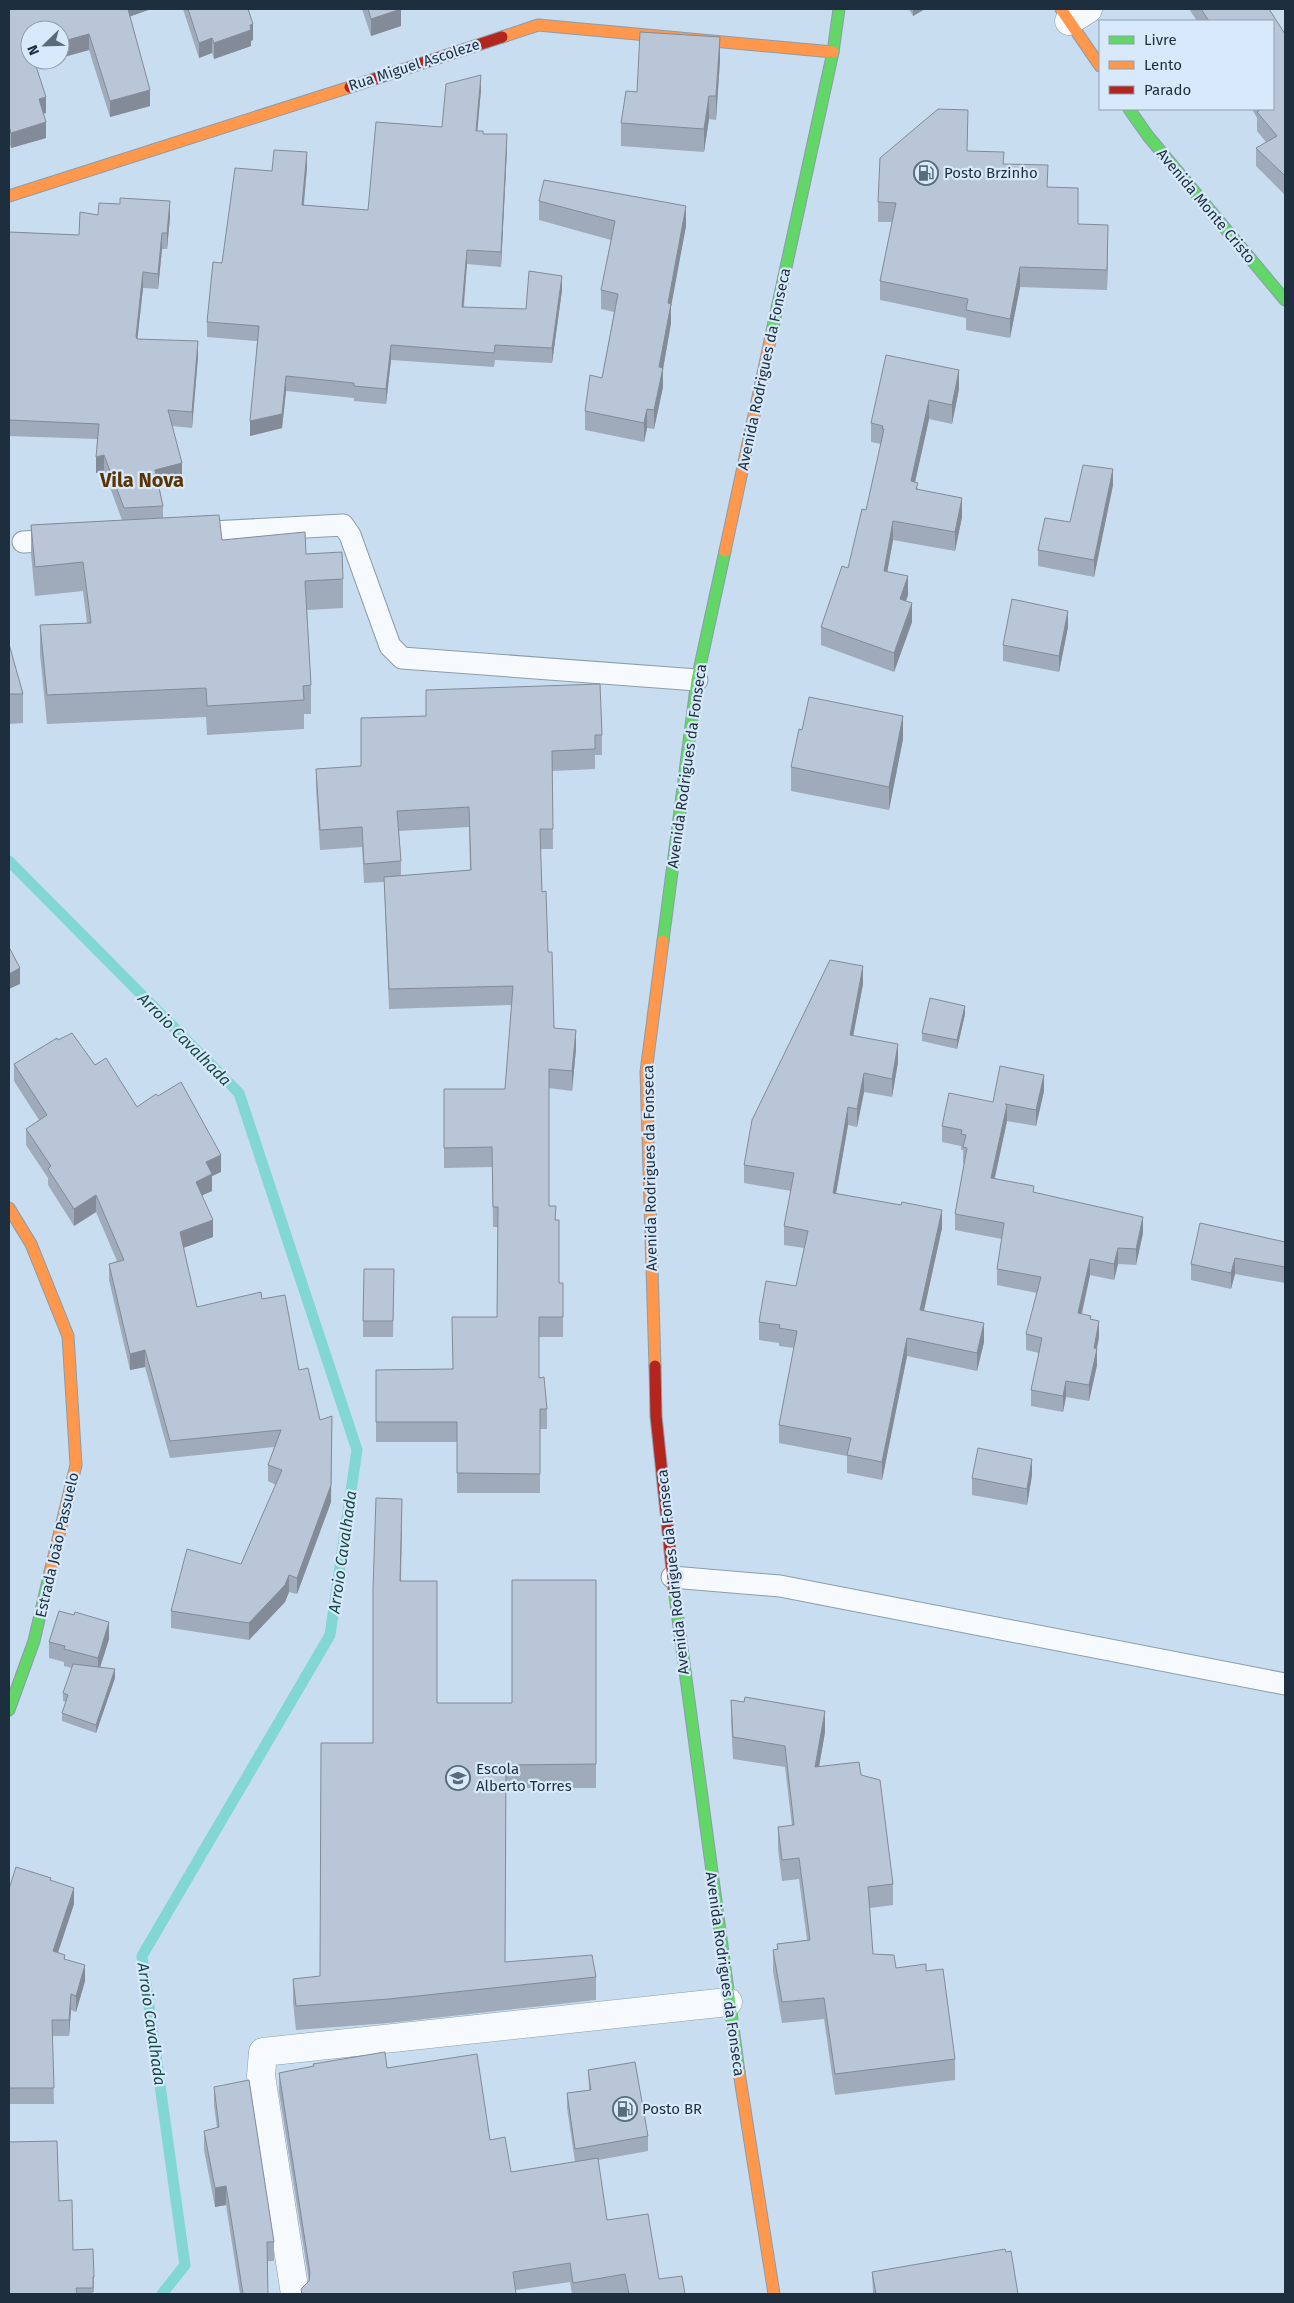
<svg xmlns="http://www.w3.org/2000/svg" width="1294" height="2303" font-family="'Fira Sans',sans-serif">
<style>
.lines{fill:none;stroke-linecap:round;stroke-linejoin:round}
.stream{stroke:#82d6d3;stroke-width:11}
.lane-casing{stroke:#8b9dac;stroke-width:23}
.street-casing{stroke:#8b9dac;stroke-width:29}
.fast-casing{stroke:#8b9dac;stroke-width:13}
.slow-casing{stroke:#8b9dac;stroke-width:13}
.jam-casing{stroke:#8b9dac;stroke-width:13}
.lane{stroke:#f7fafd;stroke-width:21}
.street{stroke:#f7fafd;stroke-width:28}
.fast{stroke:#63d668;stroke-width:11}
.slow{stroke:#ff974d;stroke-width:11}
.jam{stroke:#b3261e;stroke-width:11}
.wall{fill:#9faaba;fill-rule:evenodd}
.shaded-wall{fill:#828b97}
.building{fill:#b9c6d8;stroke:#828b97}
.labels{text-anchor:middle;stroke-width:4.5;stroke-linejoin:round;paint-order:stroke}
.street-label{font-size:15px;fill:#1d2f3e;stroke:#d7e9fa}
.poi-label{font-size:15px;fill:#1d2f3e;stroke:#d7e9fa;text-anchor:start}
.water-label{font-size:16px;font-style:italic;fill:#164843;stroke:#d7e9fa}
.district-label{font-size:20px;font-weight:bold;fill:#5a3402;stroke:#d7e9fa}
</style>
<rect width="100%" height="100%" fill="#c9ddf0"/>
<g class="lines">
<polyline class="stream" points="9,861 239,1093 357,1450 330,1635 142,1956 185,2265 162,2294"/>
<defs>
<g id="lane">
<polyline points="193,533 343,525 350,535 390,646 402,658 697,680"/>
<polyline points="23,542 60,540"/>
<polyline points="672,1577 780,1586 1285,1684"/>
</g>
<g id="street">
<polyline points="1069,21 1088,9"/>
<polyline points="295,2294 261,2076 263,2052 728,2002"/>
</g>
<g id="fast">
<polyline points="1129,109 1148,136 1285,300"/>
<polyline points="771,336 833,52 839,9"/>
<polyline points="663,941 697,680 725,551"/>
<polyline points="674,1589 739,2072"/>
<polyline points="9,1710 34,1641 50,1572"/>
</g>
<g id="slow">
<polyline points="1061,9 1100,66"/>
<polyline points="502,37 538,25 833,52"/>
<polyline points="9,196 350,87"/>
<polyline points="725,551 771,336"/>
<polyline points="9,1208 31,1244 68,1336 76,1465 50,1572"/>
<polyline points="655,1366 646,1072 663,941"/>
<polyline points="739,2072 774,2294"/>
</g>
<g id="jam">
<polyline points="350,87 502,37"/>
<polyline points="655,1366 656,1416 674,1589"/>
</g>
</defs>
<use href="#lane" class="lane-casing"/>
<use href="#street" class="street-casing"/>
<use href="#fast" class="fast-casing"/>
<use href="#slow" class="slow-casing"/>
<use href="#jam" class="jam-casing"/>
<use href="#lane" class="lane"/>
<use href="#street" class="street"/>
<use href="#fast" class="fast"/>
<use href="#slow" class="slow"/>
<use href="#jam" class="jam"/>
</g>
<g class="wall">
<polygon points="9,9 151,9 130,16 150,106 110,117 89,50 36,65 46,113 43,114 46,138 11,148 9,142"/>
<polygon points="183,9 248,9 253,40 251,41 251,46 214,59 212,53 199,58"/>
<polygon points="362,9 401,9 401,26 371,36"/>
<polygon points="909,9 925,9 913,16"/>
<polygon points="1189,9 1269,9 1285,34 1285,195 1256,166 1256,148 1266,142 1257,131 1257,118 1252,109 1273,109 1273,21 1197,21"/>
<polygon points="720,60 716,120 709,119 704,152 621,146 621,123 637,92"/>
<polygon points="481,90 477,131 507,149 501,267 467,264 464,307 526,309 562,290 552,363 495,360 494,367 391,360 386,404 354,401 354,398 286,391 282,428 250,436 257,341 207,337 207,322 222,263 272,171 307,167 304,205 368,210 442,127"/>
<polygon points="968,129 967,151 1004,164 1048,187 1078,224 1108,245 1107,290 1020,287 1010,338 966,330 966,318 880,300 880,281 892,222 878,222 878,202"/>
<polygon points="539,201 686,226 671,303 671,323 663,369 663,387 654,429 647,428 644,442 585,430 585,411 602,378 614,312 601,309 601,290 611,240 539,220"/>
<polygon points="98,215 170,217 167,249 162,249 158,289 143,288 137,339 198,357 192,428 172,426 182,479 159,485 163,506 163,518 222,540 306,554 343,579 343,608 307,610 311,685 311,714 304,714 304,729 207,735 206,717 47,724 40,654 40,625 87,623 83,591 35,596 31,554 31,525 122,520 104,471 96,473 97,439 9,436 9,232 79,235"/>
<polygon points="959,389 952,424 929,419 915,482 918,489 962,517 955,551 893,540 887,572 908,595 906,601 912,622 894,672 821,645 821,627 848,568 866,510 881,444 871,442 871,423"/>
<polygon points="1113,485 1094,577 1038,566 1038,550"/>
<polygon points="1068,627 1059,672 1003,661 1003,645"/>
<polygon points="9,644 23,694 23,723 9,724"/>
<path d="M426 690 602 735V755H595V769L552 771 553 849H540L542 892 554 1028 576 1049 572 1091 549 1088V1206L556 1220 559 1283H563V1337H539V1378L547 1409V1429H540V1493H457V1442H376V1370L452 1369 497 1317 498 1227H493L492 1167 444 1168V1089H505L512 1005 389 1009 384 882 364 883 362 847 320 850 316 789V769L361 766 426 716ZM469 827 470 870 401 876V861L399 831Z"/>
<polygon points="903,739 889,810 791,791 791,767"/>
<polygon points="863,984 853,1035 898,1062 892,1097 864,1092 857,1127 848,1125 836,1193 942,1228 924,1311 984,1342 977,1371 907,1356 882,1480 847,1473 847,1456 779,1443 779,1425 794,1348 779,1346 779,1343 759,1340 759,1322 796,1286 804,1248 784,1245 784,1226 791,1191 744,1183 744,1165"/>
<polygon points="965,1014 957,1049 922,1041 922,1033"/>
<polygon points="58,1040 95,1065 137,1107 221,1172 212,1176 212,1191 202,1195 213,1237 183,1248 197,1307 262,1299 299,1370 331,1502 297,1594 289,1592 285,1602 249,1640 171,1628 171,1611 241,1564 276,1485 268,1481 268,1465 274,1447 170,1458 145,1367 130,1370 109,1280 109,1264 117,1261 96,1212 74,1226 48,1185 48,1178 26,1145 26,1129 39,1120 14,1081 14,1064"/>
<polygon points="1044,1091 1036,1126 1007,1121 995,1178 1143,1233 1136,1265 1118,1264 1114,1280 1090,1275 1082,1314 1091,1319 1099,1337 1097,1349 1097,1365 1089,1401 1066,1397 1063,1412 1031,1406 1031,1390 1039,1353 1026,1350 1026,1334 1037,1293 997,1285 997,1269 1002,1239 955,1230 955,1214 964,1164 963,1163 963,1150 961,1150 961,1146 942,1142 942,1126"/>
<polygon points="1285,1242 1285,1283 1235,1274 1231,1289 1191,1280 1191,1264"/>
<polygon points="394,1269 393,1337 363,1337 363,1321"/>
<polygon points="1032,1475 1027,1505 972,1495 972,1478"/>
<polygon points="402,1522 401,1581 437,1703 512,1703 596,1580 596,1788 506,1788 505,1962 596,1977 596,2000 389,2023 296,2030 293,2002 293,1979 320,1976 373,1743"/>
<polygon points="109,1639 100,1667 115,1678 96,1733 62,1721 62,1713 66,1702 63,1701 63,1693 72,1668 64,1666 64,1662 49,1658 49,1642"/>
<polygon points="731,1700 825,1732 819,1767 861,1775 893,1884 893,1905 870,1908 873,1954 896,1968 926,1971 955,2059 955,2080 835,2095 824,2019 782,2023 773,1971 773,1950 777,1949 777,1944 807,1940 799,1879 782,1881 778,1849 778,1827 792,1826 785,1767 733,1759 731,1721"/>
<polygon points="51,1880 74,1904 58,1953 65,1959 85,1981 76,2012 71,2010 69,2036 52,2036 54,2104 9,2104 9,1889"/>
<polygon points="313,2064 387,2068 490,2140 511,2172 575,2162 567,2108 567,2093 589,2090 588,2070 648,2136 648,2151 598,2160 607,2220 659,2279 685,2294 626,2294 625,2293 617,2294 572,2294 570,2282 516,2290 516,2294 301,2294 301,2289 309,2282 279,2092 279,2073 313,2066"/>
<polygon points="214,2087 274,2242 274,2261 268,2261 268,2294 240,2294 226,2205 215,2207 204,2150 204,2131 217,2128 214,2105"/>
<polygon points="59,2201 73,2250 94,2277 94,2292 93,2292 93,2294 9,2294"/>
<polygon points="872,2272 1018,2294 873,2294"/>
</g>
<g class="shaded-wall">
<polygon points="126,9 151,9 126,18"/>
<polygon points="401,9 401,26 371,36 371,19"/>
<polygon points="913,9 925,9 913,16"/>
<polygon points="253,24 253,40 251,41 251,46 214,59 214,43"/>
<polygon points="89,34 89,50 60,58 60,42"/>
<polygon points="720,37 720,60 716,120 716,96"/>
<polygon points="212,38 212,53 199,58 199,43"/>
<polygon points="31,60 53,60 31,66"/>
<polygon points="481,75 481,90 476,146 476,131"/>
<polygon points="150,90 150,106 110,117 110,101"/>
<polygon points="709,96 709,119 704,152 704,129"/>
<polygon points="46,97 46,113 39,115 39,99"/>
<polygon points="46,122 46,138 11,148 11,133"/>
<polygon points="507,134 507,149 501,267 501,252"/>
<polygon points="307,152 307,167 302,220 302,205"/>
<polygon points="170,201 170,217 167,249 167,233"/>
<polygon points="686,206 686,226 669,318 671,304 671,323 663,369 663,387 654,429 654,410 668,303"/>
<polygon points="1108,225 1108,245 1107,290 1107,270"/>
<polygon points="162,233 162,249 158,289 158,274"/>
<polygon points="467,250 467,264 462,321 462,307"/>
<polygon points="1020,267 1020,287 1010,338 1010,319"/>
<polygon points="143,272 143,288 136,352 136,336"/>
<polygon points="562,276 562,290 552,363 552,348"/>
<polygon points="198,341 198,357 192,428 192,412"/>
<polygon points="391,345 391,360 386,404 386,389"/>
<polygon points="959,370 959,389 952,424 952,405"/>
<polygon points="286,376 286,391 282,428 250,436 250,421"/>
<polygon points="929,400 929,419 911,500 911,481"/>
<polygon points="647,409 647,428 644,442 644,423"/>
<polygon points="104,455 104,471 96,473 96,457"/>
<polygon points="182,463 182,479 155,486 155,470"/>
<polygon points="1113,469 1113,485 1094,577 1094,560"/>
<polygon points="962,498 962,517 955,551 955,532"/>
<polygon points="893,521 893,540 884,590 884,571"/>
<polygon points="908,576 908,595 900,617 900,599"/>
<polygon points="912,603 912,622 894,672 894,653"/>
<polygon points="1068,611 1068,627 1059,672 1059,656"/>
<polygon points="903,716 903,739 889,810 889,787"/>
<polygon points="863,966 863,984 850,1053 850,1035"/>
<polygon points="20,968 20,984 9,989 9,974"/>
<polygon points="965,1006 965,1014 957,1049 957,1040"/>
<polygon points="576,1030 576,1049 572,1091 572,1071"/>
<polygon points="898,1044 898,1062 892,1097 892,1079"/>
<polygon points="864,1073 864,1092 857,1127 857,1109"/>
<polygon points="1044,1075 1044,1091 1036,1126 1036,1110"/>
<polygon points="1007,1105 1007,1121 991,1194 991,1178"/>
<polygon points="848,1107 848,1125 833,1211 833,1193"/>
<polygon points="221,1155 221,1172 212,1176 212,1191 196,1198 196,1182 206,1162"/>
<polygon points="96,1195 96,1212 74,1226 74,1209"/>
<polygon points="942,1210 942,1228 920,1328 920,1310"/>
<polygon points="1143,1217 1143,1233 1136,1265 1136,1249"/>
<polygon points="213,1220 213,1237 180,1249 180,1232"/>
<polygon points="1118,1248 1118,1264 1114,1280 1114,1264"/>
<polygon points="1235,1258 1235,1274 1231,1289 1231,1273"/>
<polygon points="1090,1259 1090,1275 1078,1329 1078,1313"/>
<polygon points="1099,1321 1099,1337 1095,1356 1097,1349 1097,1365 1089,1401 1089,1385 1094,1348"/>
<polygon points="984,1323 984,1342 977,1371 977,1353"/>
<polygon points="907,1338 907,1356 882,1480 882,1462"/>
<polygon points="145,1350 145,1367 130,1370 130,1354"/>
<polygon points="1066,1381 1066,1397 1063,1412 1063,1396"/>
<polygon points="332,1416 331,1502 297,1594 297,1578"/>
<polygon points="1032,1459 1032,1475 1027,1505 1027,1489"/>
<polygon points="402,1499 402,1522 400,1605 400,1581"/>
<polygon points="289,1575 289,1592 285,1602 249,1640 249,1623"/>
<polygon points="109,1622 109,1639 98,1674 98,1658"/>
<polygon points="115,1669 115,1678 96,1733 96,1725"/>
<polygon points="825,1711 825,1732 815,1789 815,1767"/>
<polygon points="74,1888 74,1904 53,1967 53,1951"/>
<polygon points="85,1965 85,1981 76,2012 76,1996"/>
<polygon points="71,1994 71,2010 69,2036 69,2020"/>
<polygon points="226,2186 226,2205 215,2207 215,2188"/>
</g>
<g class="building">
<polygon points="9,9 128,9 150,90 110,101 89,34 60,42 60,30 30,30 30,60 34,60 46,97 39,99 46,122 11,133 9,126"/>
<polygon points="188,9 248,9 253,24 250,25 251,30 214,43 212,38 199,43"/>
<polygon points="368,9 401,9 371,19"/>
<polygon points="1201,9 1269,9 1285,34 1285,176 1256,148 1277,136 1257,112 1261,109 1273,109 1273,21 1209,21"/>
<polygon points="640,32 720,37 716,96 709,96 704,129 621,123 626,91 637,92"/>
<polygon points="481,75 476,131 483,131 483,134 507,134 501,252 467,250 462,307 526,309 529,271 562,276 552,348 495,345 494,353 391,345 386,389 354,386 354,383 286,376 282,414 250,421 259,326 207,322 213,262 222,263 235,168 272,171 274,150 307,152 302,205 368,210 376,122 442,127 446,84"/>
<polygon points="938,109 968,110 967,151 1004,152 1003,164 1048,165 1047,187 1078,188 1078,224 1108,225 1107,270 1020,267 1010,319 966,310 968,299 880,281 896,203 878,202 880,158"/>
<polygon points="544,180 686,206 668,303 671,304 659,367 663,368 654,410 647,409 644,423 585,411 590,375 602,378 618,294 601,290 615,221 539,201"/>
<polygon points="120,198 170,201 167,233 162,233 158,274 143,272 136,336 137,339 198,341 192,412 168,410 182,463 155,470 163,506 124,508 104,455 96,457 99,424 9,420 9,232 79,235 80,212 98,215 99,203 120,204"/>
<polygon points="886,355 959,370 952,405 929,400 911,481 918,483 916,489 962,498 955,532 893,521 884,571 908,576 900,599 912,603 894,653 821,627 842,566 848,568 862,509 866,510 884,429 882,429 883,426 871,423"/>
<polygon points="1083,465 1113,469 1094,560 1038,550 1045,518 1070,522"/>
<polygon points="219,515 222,540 305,532 306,554 342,552 343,579 305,581 311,685 303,686 304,700 207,706 206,688 47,695 40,625 91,623 83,562 35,567 31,525"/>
<polygon points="1012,599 1068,611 1059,656 1003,645"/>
<polygon points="9,644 23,694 9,694"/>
<polygon points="600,684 602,735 595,735 595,749 552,751 553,829 540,829 542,892 546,891 548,952 552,952 554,1028 576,1030 572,1071 549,1069 549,1206 556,1206 555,1220 559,1220 559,1283 563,1283 563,1317 539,1317 539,1378 544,1377 547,1409 540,1409 540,1474 457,1473 457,1422 376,1422 376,1370 453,1369 452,1317 497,1317 498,1207 493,1207 492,1147 444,1148 444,1089 505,1089 513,986 389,989 384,877 471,870 469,807 397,811 401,861 364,864 362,827 320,830 316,769 361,766 361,718 426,716 426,690"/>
<polygon points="809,697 903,716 889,787 791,767 799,729 802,730"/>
<polygon points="9,947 20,968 9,974"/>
<polygon points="830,960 863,966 850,1035 898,1044 892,1079 864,1073 857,1109 848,1107 833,1193 901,1205 902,1202 942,1210 920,1310 984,1323 977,1353 907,1338 882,1462 847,1455 851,1438 779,1425 797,1331 779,1328 780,1325 759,1322 766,1281 796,1286 808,1231 784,1226 794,1173 744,1165 752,1120"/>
<polygon points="930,998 965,1006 957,1040 922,1033"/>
<polygon points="72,1033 95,1065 106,1058 137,1107 156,1094 158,1096 181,1082 221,1155 206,1162 212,1174 196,1182 213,1220 180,1232 197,1307 261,1292 262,1299 285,1295 299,1370 308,1368 320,1420 332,1416 331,1485 297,1578 289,1575 285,1585 249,1623 171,1611 187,1549 241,1564 282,1470 268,1465 281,1430 170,1441 145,1350 130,1354 109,1264 124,1260 96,1195 74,1209 48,1169 51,1166 26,1129 47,1115 14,1064 57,1038 58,1040"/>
<polygon points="1000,1066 1044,1075 1036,1110 1005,1104 1007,1105 991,1178 1034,1186 1033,1192 1143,1217 1136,1249 1118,1248 1114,1264 1090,1259 1078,1313 1091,1316 1090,1319 1099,1321 1094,1348 1097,1349 1089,1385 1066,1381 1063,1396 1031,1390 1042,1338 1026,1334 1041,1277 997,1269 1004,1223 955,1214 967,1148 963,1147 966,1135 961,1134 962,1130 942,1126 949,1093 993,1102"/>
<polygon points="1200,1223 1285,1242 1285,1267 1235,1258 1231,1273 1191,1264"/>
<polygon points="364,1269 394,1269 393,1321 363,1321"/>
<polygon points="978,1448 1032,1459 1027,1489 972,1478"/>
<polygon points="376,1498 402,1499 400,1581 437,1581 437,1703 512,1703 512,1580 596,1580 596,1764 506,1765 505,1962 592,1955 596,1977 389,1999 296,2006 293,1979 320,1976 321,1743 373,1743 373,1589"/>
<polygon points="59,1611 74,1615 75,1612 109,1622 98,1658 64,1649 65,1646 49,1642"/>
<polygon points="73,1664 115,1669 96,1725 62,1713 68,1695 63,1693"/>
<polygon points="745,1697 825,1711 815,1767 859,1762 861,1775 880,1780 893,1884 868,1887 873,1954 894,1955 896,1968 926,1964 926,1971 943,1969 955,2059 835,2074 824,1998 782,2002 773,1950 778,1949 777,1944 810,1940 799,1858 782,1860 778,1827 794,1825 785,1746 733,1737 731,1700 744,1702"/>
<polygon points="16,1867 51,1878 50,1880 74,1888 53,1951 65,1955 64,1959 85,1965 76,1996 71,1994 69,2020 52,2020 54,2088 9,2088 9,1889"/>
<polygon points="385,2052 387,2068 477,2054 490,2140 505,2137 511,2172 598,2158 607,2220 648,2214 659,2279 682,2276 685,2294 629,2294 625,2274 573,2283 570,2263 513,2272 516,2294 302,2294 301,2289 309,2281 310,2273 279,2073 314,2066 313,2064"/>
<polygon points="635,2062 648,2136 575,2149 567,2093 591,2090 588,2070"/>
<polygon points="249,2080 274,2242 267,2242 268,2294 243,2294 226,2186 215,2188 204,2131 219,2127 214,2087"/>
<polygon points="57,2141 59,2201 72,2200 73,2250 93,2249 94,2277 93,2277 93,2288 76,2288 77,2294 9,2294 9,2142"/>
<polygon points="1005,2249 1006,2252 1011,2251 1018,2294 876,2294 872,2272"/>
</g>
<defs>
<symbol id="fuel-ring" viewBox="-11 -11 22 22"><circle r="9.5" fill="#d7e9fa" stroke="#596c7c" stroke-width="1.5"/><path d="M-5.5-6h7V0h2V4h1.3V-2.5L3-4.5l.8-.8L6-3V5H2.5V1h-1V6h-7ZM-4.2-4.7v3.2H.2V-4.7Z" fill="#596c7c"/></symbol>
<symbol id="school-ring" viewBox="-11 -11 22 22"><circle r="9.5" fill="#d7e9fa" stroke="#596c7c" stroke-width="1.5"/><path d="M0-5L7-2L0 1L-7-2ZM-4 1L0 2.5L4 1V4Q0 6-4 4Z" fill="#596c7c"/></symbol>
</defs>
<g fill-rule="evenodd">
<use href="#fuel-ring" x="912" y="159" width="28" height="28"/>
<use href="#school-ring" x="444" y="1764" width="28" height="28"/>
<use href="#fuel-ring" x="611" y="2095" width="28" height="28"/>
</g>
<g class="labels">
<g class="street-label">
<text transform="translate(414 65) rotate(-18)" y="5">Rua Miguel Ascoleze</text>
<text transform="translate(1206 206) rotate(50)" y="5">Avenida Monte Cristo</text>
<text transform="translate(764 369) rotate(-78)" y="5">Avenida Rodrigues da Fonseca</text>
<text transform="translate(687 766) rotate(-82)" y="5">Avenida Rodrigues da Fonseca</text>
<text transform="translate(650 1168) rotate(-91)" y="5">Avenida Rodrigues da Fonseca</text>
<text transform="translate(57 1545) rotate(-77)" y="5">Estrada João Passuelo</text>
<text transform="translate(673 1572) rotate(-96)" y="5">Avenida Rodrigues da Fonseca</text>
<text transform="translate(725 1974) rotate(82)" y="5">Avenida Rodrigues da Fonseca</text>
</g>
<g class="poi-label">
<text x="944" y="178">Posto Brzinho</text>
<text x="476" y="1774">Escola<tspan x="476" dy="17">Alberto Torres</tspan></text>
<text x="642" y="2114">Posto BR</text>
</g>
<g class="water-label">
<text transform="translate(185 1039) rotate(45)" y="6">Arroio Cavalhada</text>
<text transform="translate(342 1552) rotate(-82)" y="6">Arroio Cavalhada</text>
<text transform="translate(152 2024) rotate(82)" y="6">Arroio Cavalhada</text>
</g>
<g class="district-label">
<text x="142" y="487">Vila Nova</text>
</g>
</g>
<rect width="1294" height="2303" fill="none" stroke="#1d2f3e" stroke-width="20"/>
<rect x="1099" y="20" width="175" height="90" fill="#d7e9fa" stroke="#8d9faf"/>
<rect x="1109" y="36" width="25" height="8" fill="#63d668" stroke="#8d9faf"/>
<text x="1144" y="45" font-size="15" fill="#1d2f3e">Livre</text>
<rect x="1109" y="61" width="25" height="8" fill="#ff974d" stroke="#8d9faf"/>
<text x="1144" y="70" font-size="15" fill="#1d2f3e">Lento</text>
<rect x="1109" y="86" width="25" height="8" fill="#b3261e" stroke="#8d9faf"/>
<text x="1144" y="95" font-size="15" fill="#1d2f3e">Parado</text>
<g transform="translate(45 45) rotate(247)"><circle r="24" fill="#d7e9fa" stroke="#8d9faf"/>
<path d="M0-4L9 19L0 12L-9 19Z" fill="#596c7c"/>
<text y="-8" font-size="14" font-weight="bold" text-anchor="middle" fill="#1d2f3e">N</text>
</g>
</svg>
